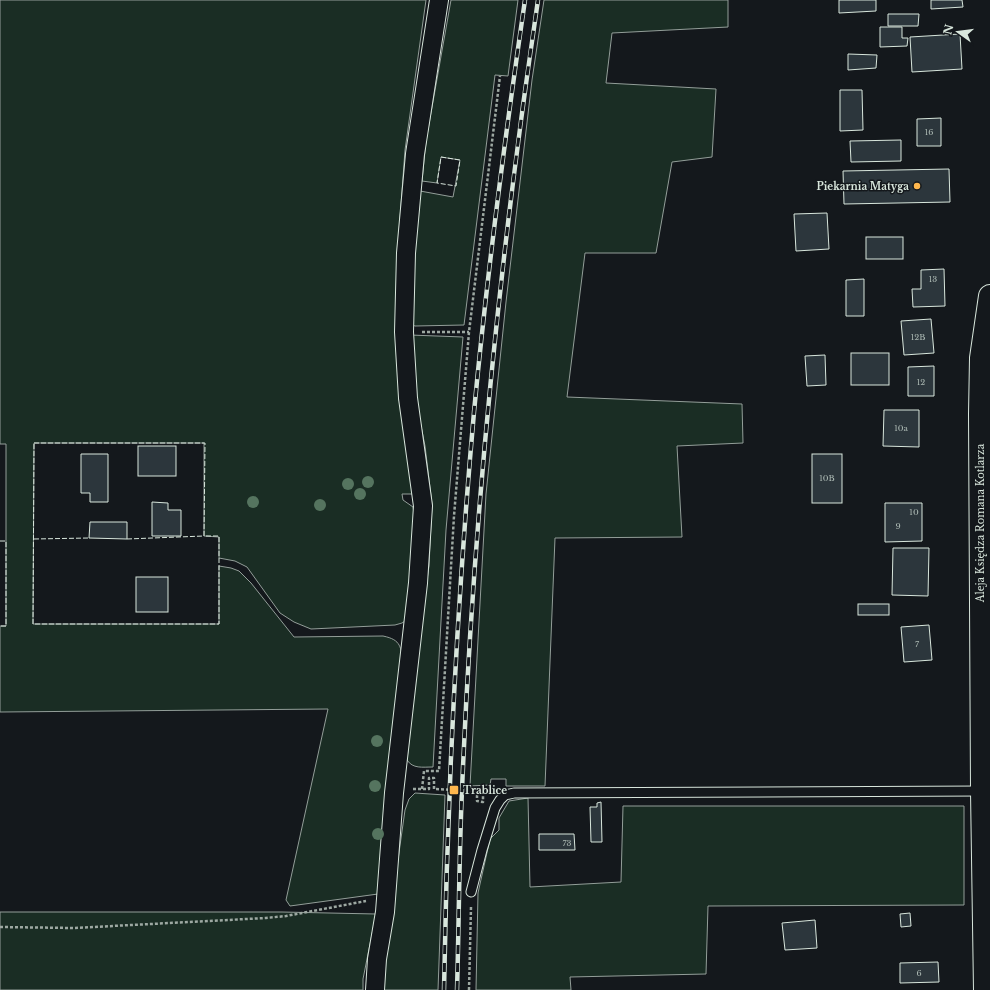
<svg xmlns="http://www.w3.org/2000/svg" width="990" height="990" font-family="'Libre Baskerville',serif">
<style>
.green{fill:#1a2d24;stroke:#939e99}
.building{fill:#2c363c;stroke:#d8e6dc}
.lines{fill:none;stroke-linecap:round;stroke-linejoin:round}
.service-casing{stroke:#d8e6dc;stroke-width:11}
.minor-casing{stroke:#d8e6dc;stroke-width:20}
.tertiary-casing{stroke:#d8e6dc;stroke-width:24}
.path{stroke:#9da8a2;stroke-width:2.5;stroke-dasharray:3 2;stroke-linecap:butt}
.service{stroke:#14181c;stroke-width:9}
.minor{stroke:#14181c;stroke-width:18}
.tertiary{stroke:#14181c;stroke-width:22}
.rail-casing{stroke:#d8e6dc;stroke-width:4.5}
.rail{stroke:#14181c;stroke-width:3;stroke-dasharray:9;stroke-linecap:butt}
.fence{stroke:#d8e6dc;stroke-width:1;stroke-dasharray:5 2;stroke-linecap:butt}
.tree{fill:#55745f}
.poi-dot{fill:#ffb74d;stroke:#14181c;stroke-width:1.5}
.labels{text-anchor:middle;stroke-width:3;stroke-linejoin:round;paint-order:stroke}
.number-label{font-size:8px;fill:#adbab4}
.poi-label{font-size:10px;font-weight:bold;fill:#d8e6dc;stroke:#14181c;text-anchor:end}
.street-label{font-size:10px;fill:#d8e6dc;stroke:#14181c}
</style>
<rect width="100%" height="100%" fill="#14181c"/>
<g class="green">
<path d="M0 0H426L405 150 397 260 399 399 409 445 415 494H402L403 500 413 507 415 519 408 619 402 623 395 625 311 629 294 622 280 613 247 567 235 561 219 558V537L204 536V443H34L33 624H219V566L231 568 239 571 251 583 294 637 383 636C402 640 400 647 404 664L378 894 290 906 286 900 328 709 0 712V626H6V444H0Z"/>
<polygon points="451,0 518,0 508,76 495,75 464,325 415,326 410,324 414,241 420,191 453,197 460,160 441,157 437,183 422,181 426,141"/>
<polygon points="544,0 728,0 728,27 612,33 606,83 716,89 712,157 672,162 656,253 585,253 567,397 742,404 743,443 677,446 682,537 555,538 545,786 506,786 506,779 491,779 490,785 470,786 486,494 506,302 532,80"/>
<path d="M410 335 463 337 446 530 433 767C422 767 413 769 407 760L421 621 429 566 432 504 425 446 411 376Z"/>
<polygon points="415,793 445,795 438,990 383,990 385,952 405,810 409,799"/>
<polygon points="528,798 530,887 621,882 623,806 964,806 964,905 708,906 706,974 570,977 571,990 476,990 478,893 490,839 499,830 499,818 509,801"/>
<polygon points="0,912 282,912 376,914 363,979 363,990 0,990"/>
</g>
<g class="building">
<polygon points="839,0 876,0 876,11 839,13"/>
<polygon points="931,0 962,0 963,7 931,9"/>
<polygon points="888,14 919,14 918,26 888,26"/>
<polygon points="880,27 902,27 902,38 908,38 907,46 880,47"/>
<polygon points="960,34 962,69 912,72 910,37"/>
<polygon points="848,54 877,55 876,68 848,70"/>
<polygon points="840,90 862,90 863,130 840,131"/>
<polygon points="941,118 941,146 917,146 917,119"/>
<polygon points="901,140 901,161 851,162 850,141"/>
<polygon points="949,169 950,202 844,204 843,171"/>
<polygon points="827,213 829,249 796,251 794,214"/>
<rect x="866" y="237" width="37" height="22"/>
<polygon points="944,269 945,306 913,307 912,289 921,289 921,270"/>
<polygon points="864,279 864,316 846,316 846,280"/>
<polygon points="931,319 934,353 904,355 901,321"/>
<rect x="851" y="353" width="38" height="32"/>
<polygon points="825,355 826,385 807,386 805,356"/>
<polygon points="934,366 934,396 908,396 908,367"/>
<polygon points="884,410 919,410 919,447 883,446"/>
<rect x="138" y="446" width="38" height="30"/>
<polygon points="81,454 108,454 108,502 90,502 90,493 81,493"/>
<rect x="812" y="454" width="30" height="49"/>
<polygon points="152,502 168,503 168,510 181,510 181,536 152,536"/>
<polygon points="885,503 922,503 922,541 885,542"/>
<polygon points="90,522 127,522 127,539 89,538"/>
<polygon points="893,548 929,548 928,596 892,595"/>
<rect x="136" y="577" width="32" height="35"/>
<rect x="858" y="604" width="31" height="11"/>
<polygon points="929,625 932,660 904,662 901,627"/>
<polygon points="601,802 602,842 591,842 590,807 597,807 597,803"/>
<polygon points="539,834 574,834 575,850 539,850"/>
<polygon points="910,913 911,926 901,927 900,914"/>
<polygon points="815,920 817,948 785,950 782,923"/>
<polygon points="938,962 939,982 900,983 900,963"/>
</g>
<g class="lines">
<defs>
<polyline id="service" points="471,892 482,850 495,808 500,800 505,795 514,793 982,791"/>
<polyline id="minor" points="375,990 377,959 385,912 394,793 418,583 423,506 408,398 404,332 406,253 415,154 439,0"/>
<polyline id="tertiary" points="985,990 982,791 980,414 981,358 990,296"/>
</defs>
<use href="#service" class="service-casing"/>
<use href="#minor" class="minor-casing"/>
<use href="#tertiary" class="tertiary-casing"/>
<g class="path">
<polyline points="422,332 469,332"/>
<polyline points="413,789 429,789 429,778 434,778 434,789 477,791 477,801 483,802 483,791 488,791"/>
<polyline points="422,789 424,771 439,771 454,516 469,332 500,76"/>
<polyline points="0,927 74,928 266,918 286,916 366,901"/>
<polyline points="469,990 471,907"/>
</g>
<use href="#service" class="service"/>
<use href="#minor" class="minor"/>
<use href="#tertiary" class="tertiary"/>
<defs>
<g id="rail">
<path d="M444 990C447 797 457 604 474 412 487 274 505 137 525 0"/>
<path d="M457 990C459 923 459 857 462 790 473 526 499 262 538 0"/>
</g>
</defs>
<use href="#rail" class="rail-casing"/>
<use href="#rail" class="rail"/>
<g class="fence">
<polygon points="441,157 460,160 456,186 437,183"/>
<polygon points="34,443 205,443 204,536 219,536 219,624 33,624"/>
<polyline points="34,539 89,538"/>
<polyline points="127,539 204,536"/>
<polyline points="0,541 6,541 6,626 0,626"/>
</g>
</g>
<g class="tree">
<circle cx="368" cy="482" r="6"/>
<circle cx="348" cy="484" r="6"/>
<circle cx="360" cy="494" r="6"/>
<circle cx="253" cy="502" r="6"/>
<circle cx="320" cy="505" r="6"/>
<circle cx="377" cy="741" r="6"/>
<circle cx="375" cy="786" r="6"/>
<circle cx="378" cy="834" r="6"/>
</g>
<g class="poi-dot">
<circle cx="917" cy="186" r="4"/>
<rect x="449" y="785" width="10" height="10" rx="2"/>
</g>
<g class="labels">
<g class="number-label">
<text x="929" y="135">16</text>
<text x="933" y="282">13</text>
<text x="918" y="340">12B</text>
<text x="921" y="385">12</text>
<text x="901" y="431">10a</text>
<text x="827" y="481">10B</text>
<text x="914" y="515">10</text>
<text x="898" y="529">9</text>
<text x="917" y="647">7</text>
<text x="567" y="846">73</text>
<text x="919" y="976">6</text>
</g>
<g class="poi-label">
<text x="909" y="190">Piekarnia Matyga</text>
<text x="463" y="794" text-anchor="start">Trablice</text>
</g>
<g class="street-label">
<text transform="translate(980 523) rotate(-90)" y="4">Aleja Księdza Romana Kotlarza</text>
</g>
</g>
<g transform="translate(958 32) rotate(284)" stroke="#14181c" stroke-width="3" paint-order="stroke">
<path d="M0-3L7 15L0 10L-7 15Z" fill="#d8e6dc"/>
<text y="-6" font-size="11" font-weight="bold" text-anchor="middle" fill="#d8e6dc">N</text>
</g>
</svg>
